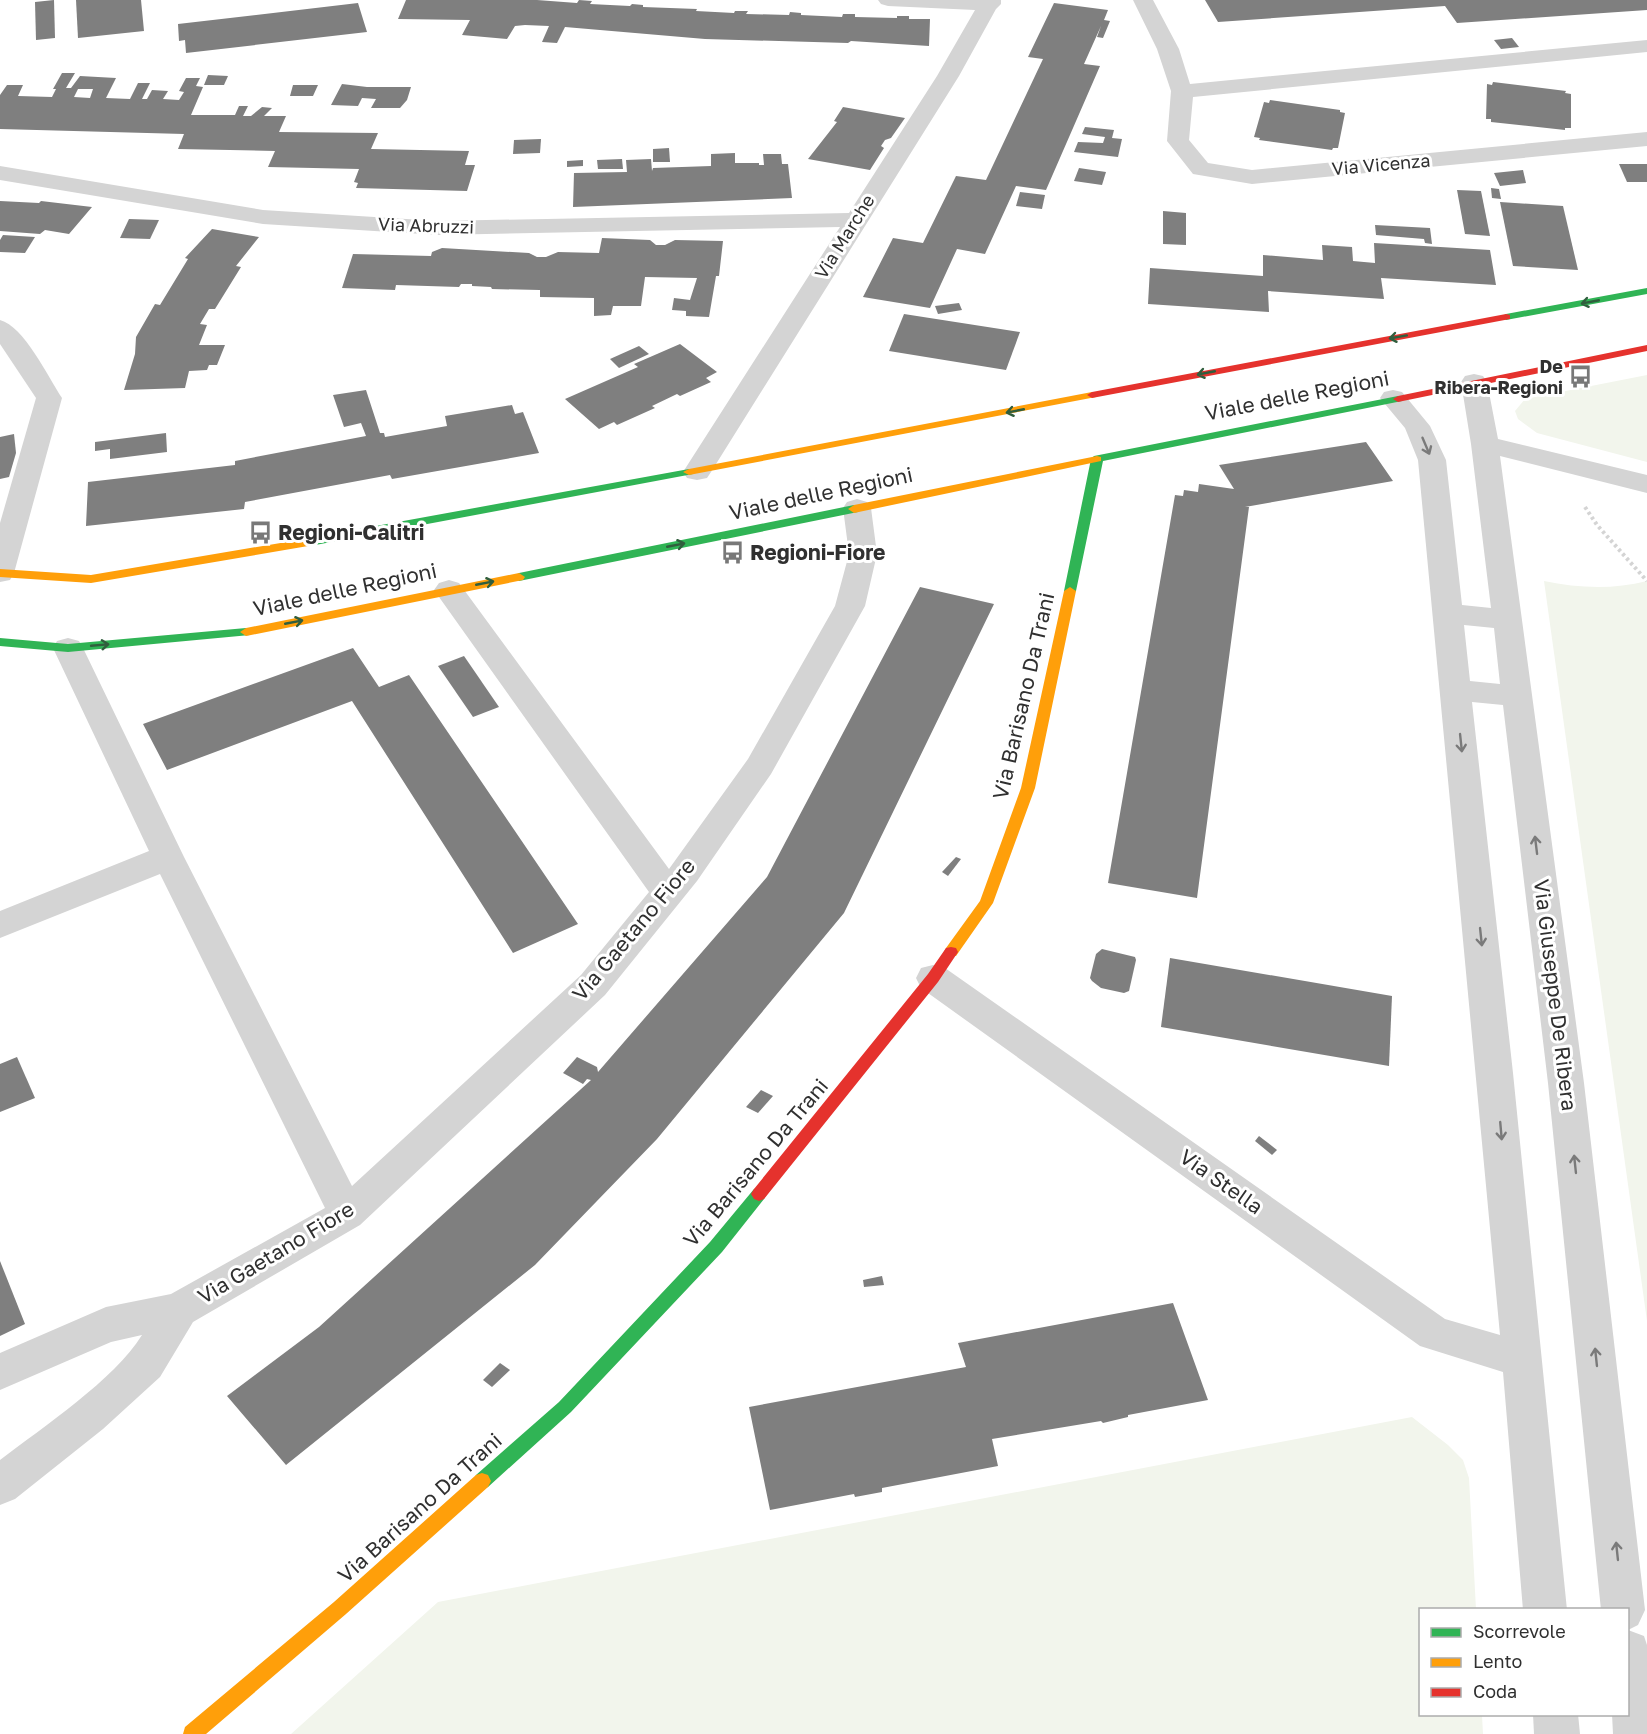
<svg xmlns="http://www.w3.org/2000/svg" width="1647" height="1734" font-family="'Golos Text',sans-serif">
<style>
.green{fill:#f2f5ec}
.building{fill:#7f7f7f;fill-rule:evenodd}
.lines{fill:none;stroke-linecap:round;stroke-linejoin:round}
.path{stroke:#d4d4d4;stroke-width:4;stroke-dasharray:3 3;stroke-linecap:butt}
.street{fill:#d4d4d4;fill-rule:evenodd}
.fast{fill:#30b455;fill-rule:evenodd}
.slow{fill:#ff9f0a;fill-rule:evenodd}
.jam{fill:#e5322d;fill-rule:evenodd}
.oneway{stroke:#305e3d}
.oneway2{stroke:#7a7a7a}
.labels{text-anchor:middle;stroke-width:6;stroke-linejoin:round;paint-order:stroke}
.far-street-label{font-size:18px;fill:#303030;stroke:#fff}
.far-poi-label{font-size:18px;font-weight:bold;fill:#303030;stroke:#fff;text-anchor:end}
.street-label{font-size:21px;fill:#303030;stroke:#fff}
.poi-label{font-size:21px;font-weight:bold;fill:#303030;stroke:#fff;text-anchor:start}
</style>
<rect width="100%" height="100%" fill="#fff"/>
<g class="green">
<polygon points="1647,375 1647,462 1537,433 1518,419 1515,411 1525,399"/>
<path d="M1544 581C1578 588 1612 590 1647 581V1321Z"/>
<polygon points="1412,1417 1448,1445 1463,1460 1469,1478 1476,1609 1420,1610 1420,1714 1482,1715 1483,1734 291,1734 438,1602"/>
</g>
<g class="building">
<polygon points="54,0 55,38 36,40 35,2"/>
<polygon points="76,0 141,0 144,31 78,38"/>
<polygon points="406,0 537,0 577,3 579,0 592,1 590,4 630,6 632,4 643,5 643,7 697,9 696,11 734,13 735,11 748,11 746,14 789,15 790,12 801,13 801,15 842,17 843,14 855,14 855,17 897,18 897,16 909,16 909,19 930,19 929,46 851,41 848,43 705,39 565,27 557,43 542,42 549,26 525,25 515,26 507,39 462,35 470,20 398,19"/>
<polygon points="1205,0 1647,0 1647,10 1457,23 1445,6 1218,22"/>
<polygon points="358,3 367,32 186,53 185,40 179,41 178,24"/>
<polygon points="1054,3 1108,10 1104,20 1110,21 1103,38 1097,37 1101,26 1084,64 1100,66 1046,190 1016,186 985,254 957,249 930,308 863,297 893,238 923,243 956,176 986,180 1043,59 1028,57"/>
<polygon points="1512,38 1519,47 1501,49 1494,40"/>
<path d="M62 73H75L66 88H71L80 76 116 78 106 98 130 99 138 83H150L142 99H147L152 90 168 91 163 99 179 100 184 92 179 91 186 78H200L196 86 203 87 191 115H235L239 106H248L243 116H251L262 107 272 108 264 116H286L279 132 378 133 371 149 469 151 465 165H475L467 191 356 188 358 183 354 182 359 169 268 167 275 151 178 149 184 134 0 129V95L7 85H23L18 96 52 97 56 89H53ZM78 89H93L90 98 74 97Z"/>
<polygon points="208,75 228,76 224,85 204,85"/>
<polygon points="1493,82 1566,91 1565,93 1571,94 1571,128 1565,128 1565,130 1491,122 1491,119 1486,119 1487,84 1492,85"/>
<polygon points="342,84 367,87 411,87 407,100 400,108 371,108 376,99 362,98 358,106 331,105"/>
<polygon points="293,85 318,85 313,96 290,96"/>
<polygon points="1270,100 1340,110 1340,112 1345,113 1338,148 1333,148 1332,150 1259,140 1260,138 1254,137 1264,102 1269,103"/>
<polygon points="843,107 905,118 891,138 885,140 881,146 884,148 870,170 808,159 837,122 834,121"/>
<polygon points="1085,127 1114,130 1112,138 1122,139 1118,157 1074,152 1078,142 1103,143 1105,137 1082,134"/>
<polygon points="541,139 540,153 513,154 514,140"/>
<polygon points="669,148 670,162 653,162 653,149"/>
<polygon points="735,153 735,163 759,163 759,165 764,165 763,154 781,154 782,164 788,164 792,198 573,207 574,173 627,172 626,160 651,159 652,171 653,168 711,166 711,154"/>
<polygon points="622,159 623,169 598,169 597,160"/>
<polygon points="583,160 583,166 567,167 567,161"/>
<polygon points="1619,164 1647,164 1647,182 1627,182"/>
<polygon points="1079,168 1106,172 1102,185 1074,181"/>
<polygon points="1523,170 1526,183 1500,186 1494,173"/>
<polygon points="1491,188 1499,189 1501,199 1492,198"/>
<polygon points="1457,190 1481,191 1490,236 1465,234"/>
<polygon points="1020,192 1045,195 1042,209 1016,206"/>
<polygon points="0,201 39,203 41,201 92,207 69,234 45,230 40,234 0,231"/>
<polygon points="1500,202 1563,206 1578,270 1513,266"/>
<polygon points="1163,211 1186,213 1186,245 1163,244"/>
<polygon points="129,219 159,220 150,239 120,238"/>
<polygon points="1375,225 1430,228 1432,244 1425,243 1424,239 1376,235"/>
<polygon points="212,229 259,237 236,266 241,267 215,309 209,309 200,324 207,325 199,345 225,345 217,365 209,365 207,370 189,371 185,388 124,390 135,354 136,337 155,304 160,305 188,259 185,258"/>
<polygon points="3,235 35,237 25,253 0,252 0,240"/>
<polygon points="602,238 650,240 656,245 665,245 675,240 723,241 719,276 716,276 709,317 686,316 686,311 672,310 674,298 690,300 697,278 645,277 641,306 613,306 611,315 594,316 594,298 540,297 540,290 492,289 491,287 472,286 472,284 461,284 459,287 396,285 395,290 342,288 353,254 431,256 432,252 442,248 529,253 537,257 546,257 558,252 599,253"/>
<polygon points="1374,243 1490,250 1496,285 1381,278 1384,299 1268,291 1269,312 1148,304 1150,268 1263,276 1263,255 1323,260 1322,245 1352,247 1353,261 1375,263"/>
<polygon points="959,303 962,310 938,314 935,306"/>
<polygon points="904,314 1020,332 1006,370 889,351"/>
<polygon points="680,344 717,372 706,378 711,382 680,396 677,394 652,406 655,408 617,425 614,422 599,429 565,399 638,367 634,364"/>
<polygon points="639,346 649,354 619,368 610,359"/>
<polygon points="366,390 380,433 384,433 385,437 447,426 445,416 512,405 515,414 523,412 539,453 392,479 390,475 245,502 244,509 86,526 88,482 235,465 235,461 366,436 361,423 344,427 333,395"/>
<polygon points="166,433 167,452 110,459 110,449 95,451 95,442"/>
<polygon points="14,434 16,453 9,477 0,479 0,437"/>
<polygon points="1366,442 1393,481 1245,507 1249,507 1197,898 1108,883 1175,495 1183,496 1184,490 1198,492 1199,484 1234,489 1219,465"/>
<polygon points="920,587 994,604 844,913 657,1139 535,1265 286,1465 227,1396 319,1327 591,1080 587,1079 583,1084 563,1073 577,1057 597,1067 598,1072 767,877"/>
<polygon points="353,648 379,687 409,675 578,924 513,953 352,701 167,770 143,724"/>
<polygon points="464,656 499,707 473,717 438,666"/>
<polygon points="956,857 961,859 948,876 942,872"/>
<polygon points="1102,949 1135,957 1136,960 1129,991 1124,993 1101,988 1092,981 1090,978 1096,954"/>
<polygon points="1170,958 1392,996 1389,1066 1161,1027"/>
<polygon points="17,1057 35,1098 0,1112 0,1064"/>
<polygon points="761,1090 773,1096 758,1113 746,1107"/>
<polygon points="1259,1136 1277,1150 1272,1155 1255,1141"/>
<polygon points="0,1261 25,1324 0,1336"/>
<polygon points="882,1276 884,1285 864,1287 863,1280"/>
<polygon points="1173,1303 1208,1400 1128,1415 1128,1417 1103,1423 1101,1421 992,1439 998,1466 882,1488 882,1492 855,1497 854,1494 770,1510 749,1407 966,1367 958,1343"/>
<polygon points="500,1363 510,1370 492,1387 483,1380"/>
</g>
<g class="lines">
<polyline class="path" points="1585,507 1597,525 1647,581"/>
<g class="street">
<polygon points="878,0 1001,0 1001,4 996,9 959,76 711,472 707,478 697,480 687,478 683,472 840,227 438,235 263,224 0,180 0,166 263,210 438,221 849,213 937,76 975,10 888,6 881,4"/>
<polygon points="1133,0 1153,0 1179,49 1190,84 1647,40 1647,52 1193,97 1189,140 1208,163 1252,170 1647,132 1647,146 1252,184 1193,174 1167,141 1171,91 1157,49"/>
<path d="M0 320C24 326 48 377 62 398L14 573 10 580 0 582V523L36 398 0 344Z"/>
<path d="M1474 374 1483 376 1487 382 1498 439 1647 475V493L1500 456 1584 1083 1645 1610 1638 1625 1628 1630V1610H1601L1548 1083 1503 705 1472 702 1513 1073 1567 1610H1523L1503 1372 1420 1346 921 988 916 978 921 968 933 965 945 968 1445 1319 1500 1335 1418 460 1405 428 1380 398 1384 392 1393 390 1402 392 1430 426 1446 460 1462 605 1491 608 1471 444 1461 382 1465 376ZM1464 625 1494 628 1500 684 1470 681Z"/>
<path d="M857 499 867 502 871 508 877 554 865 606 771 774 697 881 605 995 360 1225 193 1322 160 1377 103 1429 15 1499 0 1505V1460C43 1427 114 1380 142 1335L111 1342 0 1390V1353L106 1307 171 1294 325 1208 160 874 0 938V911L149 851 53 648 57 641 68 638 79 641 83 648 184 857 352 1186 581 975 649 892 439 597 434 590 439 583 449 580 459 583 669 869 748 759 835 606 849 554 843 508 847 502Z"/>
<polygon points="1628,1630 1644,1636 1647,1645 1647,1734 1613,1734 1612,1714 1628,1714"/>
<polygon points="1533,1714 1578,1714 1580,1734 1534,1734"/>
</g>
<g class="fast">
<polygon points="1647,288 1647,294 1506,320 1501,317 1506,314"/>
<polygon points="1398,396 1403,399 1402,401 1103,461 1076,591 1070,595 1064,591 1091,459 1094,456"/>
<polygon points="689,469 693,470 693,474 310,546 304,542 310,538"/>
<polygon points="854,505 860,509 858,512 519,581 513,577 519,573"/>
<polygon points="246,628 250,629 252,632 250,635 68,652 0,646 0,638 68,644"/>
<polygon points="759,1187 764,1189 767,1194 764,1199 722,1252 571,1412 488,1487 482,1489 476,1487 473,1481 476,1475 559,1402 710,1242 754,1189"/>
</g>
<g class="slow">
<polygon points="1092,392 1097,395 1096,397 689,475 683,472 689,469"/>
<polygon points="1097,456 1101,457 1101,461 854,513 848,509 854,505"/>
<polygon points="310,538 316,542 314,545 91,583 0,577 0,569 91,575"/>
<polygon points="519,573 525,577 523,580 246,636 240,632 246,628"/>
<polygon points="1070,587 1076,591 1035,788 993,903 956,956 946,956 944,952 946,948 980,901 1021,788 1064,591"/>
<polygon points="482,1473 488,1475 491,1481 488,1487 346,1614 206,1734 183,1734 185,1727 334,1602 476,1475"/>
</g>
<g class="jam">
<polygon points="1506,314 1510,315 1510,319 1092,398 1087,395 1092,392"/>
<polygon points="1647,345 1647,351 1398,402 1393,399 1398,396"/>
<polygon points="951,947 956,948 958,952 938,982 764,1199 759,1201 754,1199 751,1194 754,1189 928,974 946,948"/>
</g>
</g>
<defs><path id="oneway-shaft" d="M-6 0H5M1.5-3L5.5 0L1.5 3" fill="none" stroke-width="1.6" stroke-linecap="round" stroke-linejoin="round" transform="scale(1.5)"/></defs>
<g class="oneway">
<use href="#oneway-shaft" transform="translate(1590 302) rotate(169)"/>
<use href="#oneway-shaft" transform="translate(1398 337) rotate(170)"/>
<use href="#oneway-shaft" transform="translate(1206 373) rotate(169)"/>
<use href="#oneway-shaft" transform="translate(1015 411) rotate(169)"/>
<use href="#oneway-shaft" transform="translate(676 545) rotate(-11)"/>
<use href="#oneway-shaft" transform="translate(485 583) rotate(-11)"/>
<use href="#oneway-shaft" transform="translate(294 622) rotate(-11)"/>
<use href="#oneway-shaft" transform="translate(100 645) rotate(-5)"/>
</g>
<g class="oneway2">
<use href="#oneway-shaft" transform="translate(1426 446) rotate(67)"/>
<use href="#oneway-shaft" transform="translate(1461 743) rotate(84)"/>
<use href="#oneway-shaft" transform="translate(1536 845) rotate(-97)"/>
<use href="#oneway-shaft" transform="translate(1481 937) rotate(84)"/>
<use href="#oneway-shaft" transform="translate(1501 1131) rotate(85)"/>
<use href="#oneway-shaft" transform="translate(1575 1164) rotate(-96)"/>
<use href="#oneway-shaft" transform="translate(1596 1357) rotate(-96)"/>
<use href="#oneway-shaft" transform="translate(1617 1551) rotate(-96)"/>
</g>
<defs>
<symbol id="bus-bare" viewBox="-9 -9 18 18"><path d="M-5-6H5V4H4V6H2V4H-2V6H-4V4H-5ZM-3.5-4V0h7V-4ZM-3.5 1.2v1.5H-2V1.2ZM2 1.2v1.5H3.5V1.2Z" fill="#787878" stroke="#fff" stroke-width="2.5" paint-order="stroke"/></symbol>
</defs>
<g fill-rule="evenodd">
<use href="#bus-bare" x="1564" y="360" width="33" height="33"/>
<use href="#bus-bare" x="244" y="516" width="33" height="33"/>
<use href="#bus-bare" x="716" y="536" width="33" height="33"/>
</g>
<g class="labels">
<g class="far-street-label">
<text transform="translate(1381 165) rotate(-5)" y="6">Via Vicenza</text>
<text transform="translate(426 226) rotate(2)" y="6">Via Abruzzi</text>
<text transform="translate(845 237) rotate(-58)" y="6">Via Marche</text>
</g>
<g class="far-poi-label">
<text x="1563" y="373">De<tspan x="1563" dy="21">Ribera-Regioni</tspan></text>
</g>
<g class="street-label">
<text transform="translate(1297 396) rotate(-11)" y="7">Viale delle Regioni</text>
<text transform="translate(821 494) rotate(-12)" y="7">Viale delle Regioni</text>
<text transform="translate(345 590) rotate(-12)" y="7">Viale delle Regioni</text>
<text transform="translate(1024 696) rotate(-77)" y="7">Via Barisano Da Trani</text>
<text transform="translate(634 930) rotate(-50)" y="7">Via Gaetano Fiore</text>
<text transform="translate(1555 995) rotate(83)" y="7">Via Giuseppe De Ribera</text>
<text transform="translate(756 1163) rotate(-50)" y="7">Via Barisano Da Trani</text>
<text transform="translate(1221 1182) rotate(35)" y="7">Via Stella</text>
<text transform="translate(276 1253) rotate(-31)" y="7">Via Gaetano Fiore</text>
<text transform="translate(420 1508) rotate(-42)" y="7">Via Barisano Da Trani</text>
</g>
<g class="poi-label">
<text x="278" y="540">Regioni-Calitri</text>
<text x="750" y="560">Regioni-Fiore</text>
</g>
</g>
<rect x="1419" y="1608" width="210" height="108" fill="#ffffff" stroke="#acacac" stroke-width="1.5"/>
<rect x="1431" y="1628" width="30" height="9" fill="#30b455" stroke="#acacac" stroke-width="1.5"/>
<text x="1473" y="1638" font-size="18" fill="#303030">Scorrevole</text>
<rect x="1431" y="1658" width="30" height="9" fill="#ff9f0a" stroke="#acacac" stroke-width="1.5"/>
<text x="1473" y="1668" font-size="18" fill="#303030">Lento</text>
<rect x="1431" y="1688" width="30" height="9" fill="#e5322d" stroke="#acacac" stroke-width="1.5"/>
<text x="1473" y="1698" font-size="18" fill="#303030">Coda</text>
</svg>
